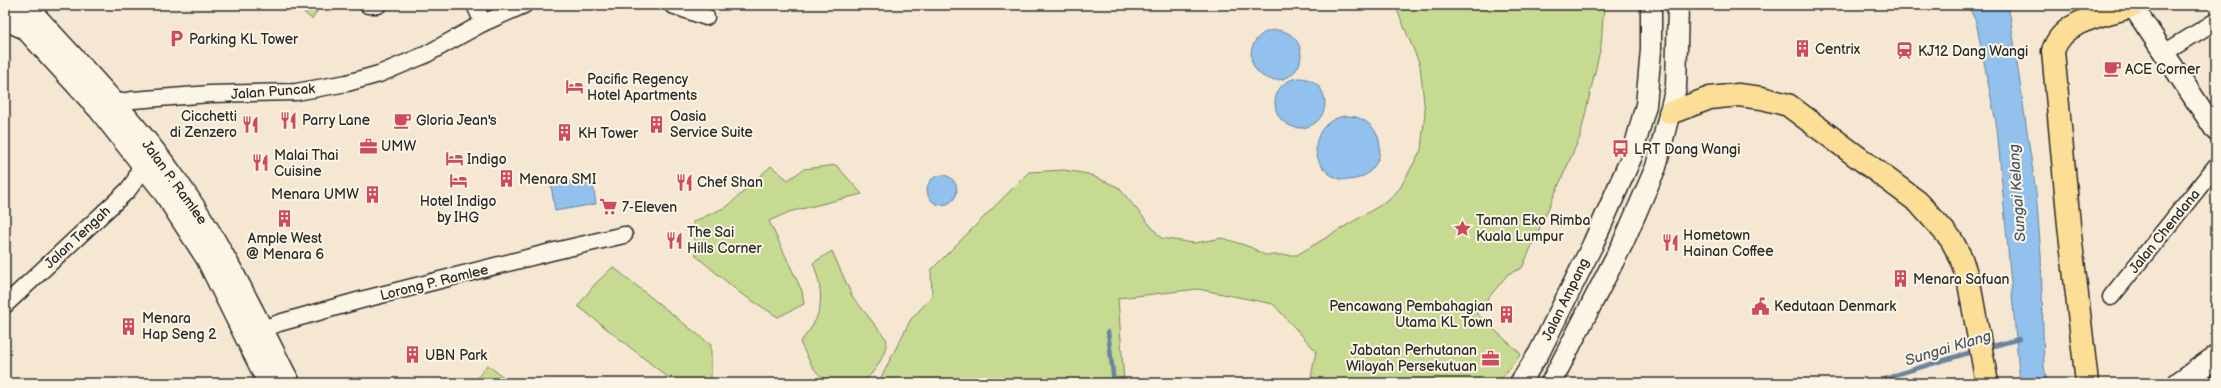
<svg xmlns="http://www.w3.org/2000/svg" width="2221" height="388" font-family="'Balsamiq Sans',sans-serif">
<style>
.green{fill:#c6db91;stroke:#78835e}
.water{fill:#91c1ec;stroke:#68859f}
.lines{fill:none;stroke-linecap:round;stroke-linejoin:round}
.stream{stroke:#68859f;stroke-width:4.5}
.minor-casing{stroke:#2b2b2b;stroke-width:19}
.tertiary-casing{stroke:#2b2b2b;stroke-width:23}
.secondary-casing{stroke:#2b2b2b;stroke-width:25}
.motorway-casing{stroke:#2b2b2b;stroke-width:25}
.minor{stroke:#fcf5e5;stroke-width:16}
.tertiary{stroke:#fcf5e5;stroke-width:20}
.secondary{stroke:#fcf5e5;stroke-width:22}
.motorway{stroke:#fcde96;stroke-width:22}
.rail{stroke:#2b2b2b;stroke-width:3;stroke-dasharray:6 3;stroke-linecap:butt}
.labels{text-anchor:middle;stroke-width:4;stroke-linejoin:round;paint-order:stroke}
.poi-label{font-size:14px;fill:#2b2b2b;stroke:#fcf5e5;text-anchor:start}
.street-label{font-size:14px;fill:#2b2b2b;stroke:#fcf5e5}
.water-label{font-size:15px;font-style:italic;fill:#4a5865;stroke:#fcf5e5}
</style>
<rect width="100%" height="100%" fill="#f6e7d3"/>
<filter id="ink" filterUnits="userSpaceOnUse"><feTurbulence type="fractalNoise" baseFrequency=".025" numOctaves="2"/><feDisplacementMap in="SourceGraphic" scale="8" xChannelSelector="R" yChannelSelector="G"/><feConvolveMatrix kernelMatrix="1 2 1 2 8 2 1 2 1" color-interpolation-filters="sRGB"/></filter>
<g filter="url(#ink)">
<g class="green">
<polygon points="294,5 321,5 312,19"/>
<polygon points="1395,5 1604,5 1601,46 1580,137 1522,268 1508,274 1476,313 1521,354 1498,383 1310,383 1316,351 1273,304 1198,289 1118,298 1124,383 878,383 911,319 932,297 931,270 1029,172 1064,170 1088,174 1118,187 1161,238 1194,243 1223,238 1250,247 1265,255 1297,255 1389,200 1400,188 1421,150 1425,112 1420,65"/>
<polygon points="836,165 862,194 789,212 769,221 802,291 804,304 778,317 740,293 696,256 693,222 728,206 771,166 788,180 804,169"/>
<path d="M832 251 852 296 887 340C885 357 875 372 862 383 820 383 818 380 800 342 824 316 825 295 813 263Z"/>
<polygon points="613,267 711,345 711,383 675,383 578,306 595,284"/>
<polygon points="487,365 512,383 474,383"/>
</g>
<g class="water">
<polygon points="1968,5 2006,5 2010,15 2036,192 2041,254 2044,367 2047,383 2020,383 1997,128 1976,22"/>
<circle cx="1276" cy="55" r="25"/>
<circle cx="1300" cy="103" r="25"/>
<circle cx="1348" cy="148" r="32"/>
<circle cx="942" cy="190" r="15"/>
<polygon points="592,178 596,204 555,211 551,185"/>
</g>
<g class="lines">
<g class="stream">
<polyline points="1108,332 1114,383"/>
<polyline points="1986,348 2019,339"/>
<polyline points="1876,383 1898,374 1975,351"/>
</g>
<defs>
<g id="minor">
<polyline points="368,5 378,5"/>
<polyline points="475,5 483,23"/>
<polyline points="672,5 706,17"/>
<polyline points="2164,53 2216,21"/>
<polyline points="107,106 114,103 133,100 210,94 296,92 347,83 379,74 425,55 483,23 524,5"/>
<polyline points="2111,297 2216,166"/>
<polyline points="5,305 128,190 136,179 141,162"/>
<polyline points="253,333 279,323 361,300 551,252 624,235"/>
</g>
<g id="tertiary">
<path d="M26 5C77 62 133 118 178 182 222 244 255 315 290 383"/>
<polyline points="2132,5 2216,131"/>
<polyline points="5,7 99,110 162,190 206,258 268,383"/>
<polyline points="1520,383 1539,353 1592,246 1632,156 1646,105 1651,50 1651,5"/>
<polyline points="1551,383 1623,243 1656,167 1676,87 1678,5"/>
</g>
<g id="secondary">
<polyline points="5,19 21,26"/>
<polyline points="2179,383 2216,357"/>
</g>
<g id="motorway">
<polyline points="1670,113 1710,98 1738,95 1762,98 1788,105 1918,202 1951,239 1961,258 1969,283 1987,383"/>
<path d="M2087 383 2069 225 2053 51C2063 19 2105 15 2133 6"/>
</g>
</defs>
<use href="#minor" class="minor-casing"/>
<use href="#tertiary" class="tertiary-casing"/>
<use href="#secondary" class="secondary-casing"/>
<use href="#motorway" class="motorway-casing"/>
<use href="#minor" class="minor"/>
<use href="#tertiary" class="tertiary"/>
<use href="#secondary" class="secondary"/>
<use href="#motorway" class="motorway"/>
<g class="rail">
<polyline points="2204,383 2216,375"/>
<polyline points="2215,383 2216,382"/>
</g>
</g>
</g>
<defs>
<symbol id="parking-bare" viewBox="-9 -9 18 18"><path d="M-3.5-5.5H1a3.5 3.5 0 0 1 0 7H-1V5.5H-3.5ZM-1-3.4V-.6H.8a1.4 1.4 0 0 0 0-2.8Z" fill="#d1495b" stroke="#fcf5e5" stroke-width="2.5" paint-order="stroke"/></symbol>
<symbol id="building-bare" viewBox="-9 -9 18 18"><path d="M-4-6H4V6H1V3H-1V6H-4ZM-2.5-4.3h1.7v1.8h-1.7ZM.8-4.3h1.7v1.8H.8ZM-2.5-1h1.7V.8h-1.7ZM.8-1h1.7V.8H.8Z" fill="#d1495b" stroke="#fcf5e5" stroke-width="2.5" paint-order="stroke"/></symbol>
<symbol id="station-bare" viewBox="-9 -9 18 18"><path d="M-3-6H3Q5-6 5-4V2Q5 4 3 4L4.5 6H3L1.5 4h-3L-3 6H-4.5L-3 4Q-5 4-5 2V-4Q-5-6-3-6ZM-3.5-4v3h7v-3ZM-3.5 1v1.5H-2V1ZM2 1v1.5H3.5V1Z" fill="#d1495b" stroke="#fcf5e5" stroke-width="2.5" paint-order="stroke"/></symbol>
<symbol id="cafe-bare" viewBox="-9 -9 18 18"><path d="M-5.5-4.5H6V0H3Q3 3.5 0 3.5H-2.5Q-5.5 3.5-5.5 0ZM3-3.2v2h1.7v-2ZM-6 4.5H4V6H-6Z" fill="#d1495b" stroke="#fcf5e5" stroke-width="2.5" paint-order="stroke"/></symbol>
<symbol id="hotel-bare" viewBox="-9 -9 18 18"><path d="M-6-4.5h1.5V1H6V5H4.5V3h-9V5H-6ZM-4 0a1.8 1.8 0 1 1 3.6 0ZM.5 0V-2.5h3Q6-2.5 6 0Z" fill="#d1495b" stroke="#fcf5e5" stroke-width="2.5" paint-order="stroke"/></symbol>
<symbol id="restaurant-bare" viewBox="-9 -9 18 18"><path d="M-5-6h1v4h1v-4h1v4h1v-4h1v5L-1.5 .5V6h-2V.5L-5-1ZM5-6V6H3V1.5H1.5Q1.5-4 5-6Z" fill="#d1495b" stroke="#fcf5e5" stroke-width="2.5" paint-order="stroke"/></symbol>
<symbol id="office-bare" viewBox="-9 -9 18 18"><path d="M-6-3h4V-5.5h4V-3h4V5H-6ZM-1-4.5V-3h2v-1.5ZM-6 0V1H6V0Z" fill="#d1495b" stroke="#fcf5e5" stroke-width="2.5" paint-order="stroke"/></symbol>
<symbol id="bus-bare" viewBox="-9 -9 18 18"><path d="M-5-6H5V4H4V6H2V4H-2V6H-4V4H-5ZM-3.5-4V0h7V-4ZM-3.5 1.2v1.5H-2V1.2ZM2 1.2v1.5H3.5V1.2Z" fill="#d1495b" stroke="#fcf5e5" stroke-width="2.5" paint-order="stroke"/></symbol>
<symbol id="supermarket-bare" viewBox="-9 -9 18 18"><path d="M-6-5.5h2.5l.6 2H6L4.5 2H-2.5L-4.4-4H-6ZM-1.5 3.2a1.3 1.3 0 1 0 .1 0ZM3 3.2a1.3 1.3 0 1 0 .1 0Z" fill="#d1495b" stroke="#fcf5e5" stroke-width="2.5" paint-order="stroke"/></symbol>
<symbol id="sight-bare" viewBox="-9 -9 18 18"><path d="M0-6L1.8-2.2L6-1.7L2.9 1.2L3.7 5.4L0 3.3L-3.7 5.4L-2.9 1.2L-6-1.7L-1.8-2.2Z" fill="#d1495b" stroke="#fcf5e5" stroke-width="2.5" paint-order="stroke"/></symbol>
<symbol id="civic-bare" viewBox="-9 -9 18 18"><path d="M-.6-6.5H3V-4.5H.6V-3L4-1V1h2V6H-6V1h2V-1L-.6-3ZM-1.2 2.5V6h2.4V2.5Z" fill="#d1495b" stroke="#fcf5e5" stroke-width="2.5" paint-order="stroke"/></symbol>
</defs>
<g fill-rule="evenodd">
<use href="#parking-bare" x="164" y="26" width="25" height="25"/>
<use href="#building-bare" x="1790" y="36" width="25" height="25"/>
<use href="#station-bare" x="1892" y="38" width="25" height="25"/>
<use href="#cafe-bare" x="2100" y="56" width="25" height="25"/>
<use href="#hotel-bare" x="562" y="74" width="25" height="25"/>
<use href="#restaurant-bare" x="276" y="108" width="25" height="25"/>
<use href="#cafe-bare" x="390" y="108" width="25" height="25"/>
<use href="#restaurant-bare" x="238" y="112" width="25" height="25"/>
<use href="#building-bare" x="644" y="112" width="25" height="25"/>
<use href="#building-bare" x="552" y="120" width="25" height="25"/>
<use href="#office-bare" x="356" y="134" width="25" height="25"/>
<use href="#bus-bare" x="1608" y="136" width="25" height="25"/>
<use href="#hotel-bare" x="442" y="146" width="25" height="25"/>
<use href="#restaurant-bare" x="248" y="150" width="25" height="25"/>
<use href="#building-bare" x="494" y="166" width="25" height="25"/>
<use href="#hotel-bare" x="446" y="168" width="25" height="25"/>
<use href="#restaurant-bare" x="672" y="170" width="25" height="25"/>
<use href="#building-bare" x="360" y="182" width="25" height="25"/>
<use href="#supermarket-bare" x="596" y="194" width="25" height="25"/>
<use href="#building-bare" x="272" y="206" width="25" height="25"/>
<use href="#sight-bare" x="1450" y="216" width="25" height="25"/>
<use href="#restaurant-bare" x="662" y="228" width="25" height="25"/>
<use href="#restaurant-bare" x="1658" y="230" width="25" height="25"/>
<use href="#building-bare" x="1888" y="266" width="25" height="25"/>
<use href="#civic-bare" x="1748" y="294" width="25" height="25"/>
<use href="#building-bare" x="1494" y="302" width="25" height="25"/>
<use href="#building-bare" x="116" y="314" width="25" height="25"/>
<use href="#building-bare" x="400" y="342" width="25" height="25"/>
<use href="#office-bare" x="1478" y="346" width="25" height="25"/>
</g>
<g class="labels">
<g class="poi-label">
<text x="189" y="44">Parking KL Tower</text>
<text x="1815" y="54">Centrix</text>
<text x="1918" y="56">KJ12 Dang Wangi</text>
<text x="2125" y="74">ACE Corner</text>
<text x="587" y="84">Pacific Regency<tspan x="587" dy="16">Hotel Apartments</tspan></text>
<text x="237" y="121" text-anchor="end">Cicchetti<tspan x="237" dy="16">di Zenzero</tspan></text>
<text x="670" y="121">Oasia<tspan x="670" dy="16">Service Suite</tspan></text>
<text x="302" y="125">Parry Lane</text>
<text x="416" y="125">Gloria Jean's</text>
<text x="578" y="138">KH Tower</text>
<text x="381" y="151">UMW</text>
<text x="1634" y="154">LRT Dang Wangi</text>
<text x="274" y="160">Malai Thai<tspan x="274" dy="16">Cuisine</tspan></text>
<text x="467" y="164">Indigo</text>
<text x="519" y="184">Menara SMI</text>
<text x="697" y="187">Chef Shan</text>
<text x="359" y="199" text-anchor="end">Menara UMW</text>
<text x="458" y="206" text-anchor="middle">Hotel Indigo<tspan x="458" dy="16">by IHG</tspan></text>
<text x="622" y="212">7-Eleven</text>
<text x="1476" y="225">Taman Eko Rimba<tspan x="1476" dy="16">Kuala Lumpur</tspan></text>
<text x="687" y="237">The Sai<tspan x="687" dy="16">Hills Corner</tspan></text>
<text x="1683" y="240">Hometown<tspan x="1683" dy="16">Hainan Coffee</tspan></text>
<text x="285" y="243" text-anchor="middle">Ample West<tspan x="285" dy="16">@ Menara 6</tspan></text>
<text x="1913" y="284">Menara Safuan</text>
<text x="1493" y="311" text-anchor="end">Pencawang Pembahagian<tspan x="1493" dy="16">Utama KL Town</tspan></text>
<text x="1774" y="311">Kedutaan Denmark</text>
<text x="142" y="323">Menara<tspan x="142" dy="16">Hap Seng 2</tspan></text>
<text x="1477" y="355" text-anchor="end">Jabatan Perhutanan<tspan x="1477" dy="16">Wilayah Persekutuan</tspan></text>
<text x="425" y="360">UBN Park</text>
</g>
<g class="street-label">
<text transform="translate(273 91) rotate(-4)" y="5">Jalan Puncak</text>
<text transform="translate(175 182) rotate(54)" y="5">Jalan P. Ramlee</text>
<text transform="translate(2164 231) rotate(-51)" y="5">Jalan Chendana</text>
<text transform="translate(77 237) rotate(-43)" y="5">Jalan Tengah</text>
<text transform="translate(434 282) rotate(-14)" y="5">Lorong P. Ramlee</text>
<text transform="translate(1565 299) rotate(-64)" y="5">Jalan Ampang</text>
</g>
<g class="water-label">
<text transform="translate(2017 193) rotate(-94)" y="5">Sungai Kelang</text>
<text transform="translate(1948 348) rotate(-17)" y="5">Sungai Klang</text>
</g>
</g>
<rect width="2221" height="388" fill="none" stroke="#fcf5e5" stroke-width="20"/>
<rect x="10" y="10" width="2201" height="368" fill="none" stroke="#2b2b2b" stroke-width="1.5" filter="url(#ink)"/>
</svg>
